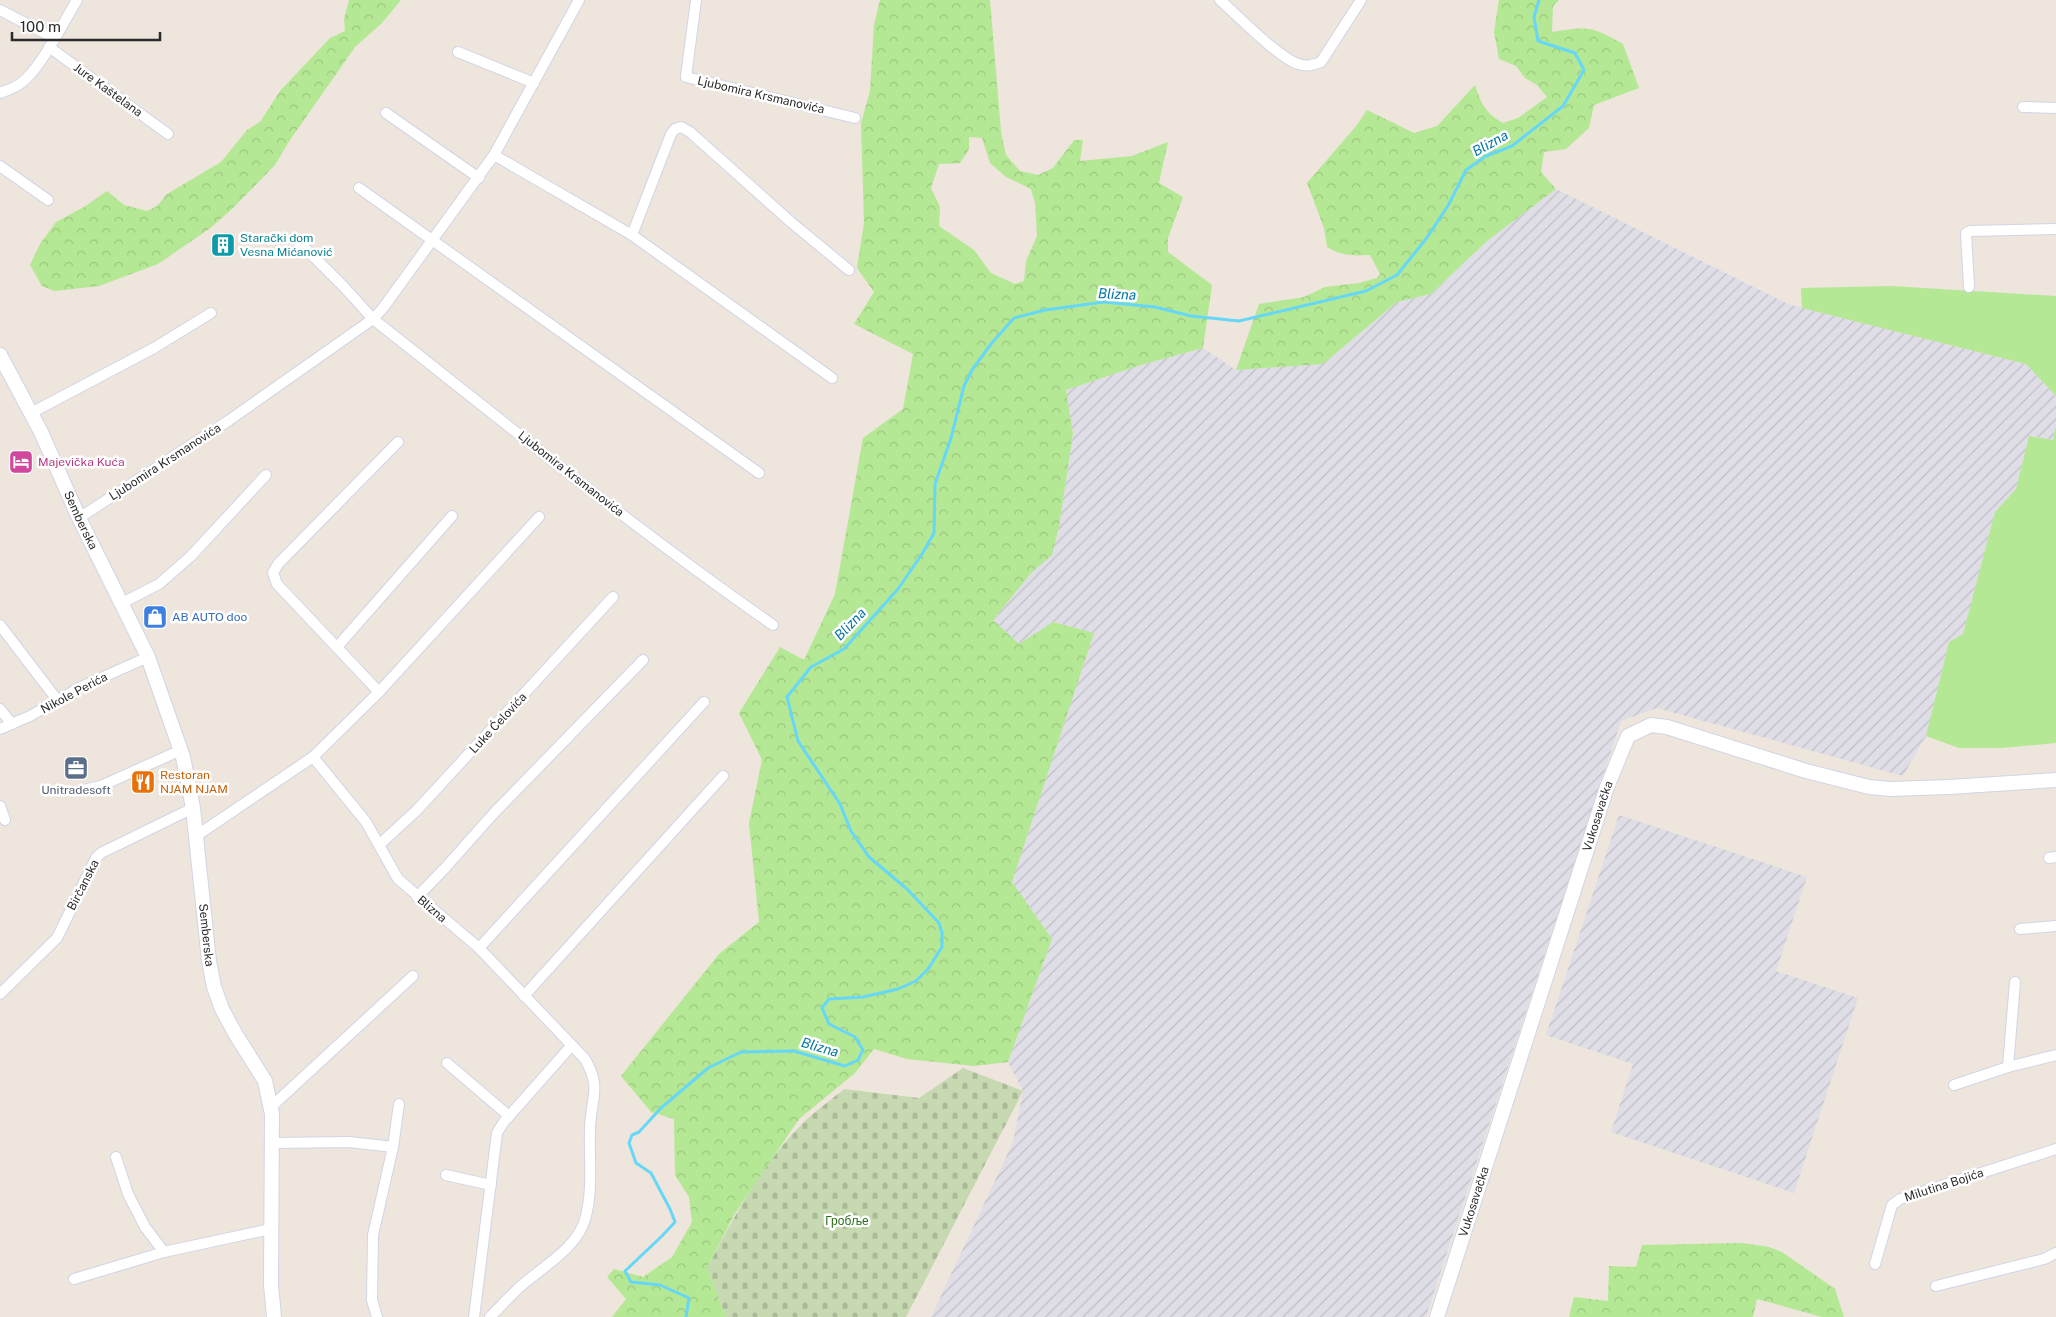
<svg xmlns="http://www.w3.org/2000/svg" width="2056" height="1317" font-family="'Public Sans',sans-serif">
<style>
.industrial{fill:url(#industrial-furrows)}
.grass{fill:#b4e894}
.forest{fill:url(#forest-crowns);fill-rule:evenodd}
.cemetery{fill:url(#cemetery-stones)}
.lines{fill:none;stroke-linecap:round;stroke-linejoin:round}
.stream{stroke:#67d7f8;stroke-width:3}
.street-casing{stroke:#d1d5e5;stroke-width:12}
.secondary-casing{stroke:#d1d5e5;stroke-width:16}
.street{stroke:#fff;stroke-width:10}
.secondary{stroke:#fff;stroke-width:14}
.labels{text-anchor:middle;stroke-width:5;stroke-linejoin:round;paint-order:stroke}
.street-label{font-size:12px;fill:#2b2b2b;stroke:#fff}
.culture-label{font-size:12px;fill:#0d838f;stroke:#fff;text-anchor:start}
.hotel-label{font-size:12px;fill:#b23c85;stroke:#fff;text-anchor:start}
.shop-label{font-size:12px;fill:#366cbe;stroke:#fff;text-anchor:start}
.food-label{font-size:12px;fill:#c56008;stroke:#fff;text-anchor:start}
.service-label{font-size:12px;fill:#4e5e75;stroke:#fff}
.park-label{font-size:12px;fill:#2b6e15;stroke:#fff}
.water-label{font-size:14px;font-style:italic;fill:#0375a6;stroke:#fff}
</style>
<defs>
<pattern id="industrial-furrows" width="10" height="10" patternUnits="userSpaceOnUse" patternTransform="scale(1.25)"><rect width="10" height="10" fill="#dfdde6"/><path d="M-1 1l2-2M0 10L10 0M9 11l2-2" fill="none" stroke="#c0bec5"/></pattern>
<pattern id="forest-crowns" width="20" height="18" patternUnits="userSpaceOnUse" patternTransform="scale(1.25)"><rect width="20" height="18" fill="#b4e894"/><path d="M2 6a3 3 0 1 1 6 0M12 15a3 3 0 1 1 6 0" fill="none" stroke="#9bc780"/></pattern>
<pattern id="cemetery-stones" width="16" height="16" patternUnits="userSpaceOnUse" patternTransform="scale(1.25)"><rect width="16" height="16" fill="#c6d9b1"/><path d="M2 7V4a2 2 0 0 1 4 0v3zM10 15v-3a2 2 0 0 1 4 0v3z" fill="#aaba98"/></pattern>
</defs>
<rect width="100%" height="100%" fill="#eee5dc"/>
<g class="industrial">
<polygon points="1556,189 1788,304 2026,364 2056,396 2056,425 2053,440 2029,436 2016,489 1995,512 1963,634 1949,642 1926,736 1903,776 1657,708 1621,721 1426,1317 931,1317 1013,1142 1023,1091 1008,1062 1052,939 1012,882 1094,633 1053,622 1019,644 993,620 1032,572 1052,555 1059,527 1073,434 1066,390 1141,365 1203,348 1236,370 1323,364 1397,302 1431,294 1487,241"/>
<polygon points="1619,815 1807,877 1776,971 1858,998 1794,1193 1611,1132 1633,1064 1546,1035"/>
</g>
<g class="grass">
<polygon points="1892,286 2056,296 2056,396 2026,364 1802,308 1801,288"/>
<polygon points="2056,425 2056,743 2001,748 1959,748 1926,736 1949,642 1963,634 1995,512 2016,489 2029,436 2053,440"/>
</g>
<g class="forest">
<polygon points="349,0 401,0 382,23 355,47 290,140 275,165 231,210 209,229 158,264 99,286 54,291 42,286 30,265 40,244 56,222 84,207 107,191 124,205 147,211 157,206 167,194 221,162 247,130 260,122 280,91 330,38 345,31 344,19"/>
<path d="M880 0H990L1001 132 1006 155 1020 171 1038 175 1053 168 1074 140H1083L1080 161 1132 156 1168 142 1159 183 1183 197 1168 238V252L1212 285 1203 348 1141 365 1066 390 1073 434 1059 527 1052 555 1032 572 993 620 1019 644 1053 622 1094 633 1012 882 1052 939 1008 1062 974 1066 907 1059 874 1049 855 1073 799 1119 734 1215 707 1268 726 1317H612L626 1299 607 1277 614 1269 643 1277 672 1257 692 1222 689 1197 675 1175 674 1119 651 1112 621 1076 719 954 759 922 749 823 762 760 739 713 780 647 804 660 835 594 863 438 903 409 913 354 854 324 874 292 857 268 864 223 861 123 870 91 874 25ZM969 137 982 138 990 163 1006 177 1031 189 1035 203 1037 236 1026 261 1024 281 1015 284 991 273 974 250 939 226 940 207 931 188 939 164 960 163 969 149Z"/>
<path d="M1499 0H1559L1553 6 1552 32C1588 26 1592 26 1623 44L1639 88 1594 105 1589 128 1566 149 1544 152 1541 172 1556 189 1487 241 1431 294 1397 302 1323 364 1236 370 1259 304 1304 297 1325 287 1359 283 1377 278 1380 274 1370 255C1353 256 1342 256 1327 247L1324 228 1307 183 1357 125 1367 110 1414 133 1437 126 1475 85C1481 103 1485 113 1503 123L1518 118 1547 97 1537 85 1525 78 1516 66 1499 59 1494 32Z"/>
<polygon points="1743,1243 1769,1247 1782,1252 1835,1289 1844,1317 1822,1317 1757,1299 1753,1317 1569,1317 1574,1297 1608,1301 1609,1266 1636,1267 1642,1245"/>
</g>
<path class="cemetery" d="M963 1068 1023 1091 906 1317H726L707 1268C734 1217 761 1165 803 1123 815 1111 831 1100 844 1089L919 1098Z"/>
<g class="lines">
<polyline class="stream" points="686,1317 689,1298 660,1285 631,1282 625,1271 662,1236 675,1222 670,1209 651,1173 636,1163 629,1143 632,1135 639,1132 661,1108 708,1068 741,1052 794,1051 845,1066 858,1060 863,1050 855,1037 829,1024 822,1008 829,999 863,997 898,989 916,981 928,969 942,947 942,933 939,923 907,889 869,857 851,831 840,804 798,741 787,697 811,667 844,649 898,589 922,554 934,533 935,484 951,438 964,386 972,370 991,344 1014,318 1045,310 1104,302 1155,307 1191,316 1239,321 1366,291 1397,275 1426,239 1449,204 1466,170 1486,156 1512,146 1563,106 1584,70 1575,53 1538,41 1534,17 1539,0"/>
<defs>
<g id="street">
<polyline points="696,0 686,77 855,118"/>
<path d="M1220 0C1238 16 1278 57 1298 64 1307 67 1313 65 1321 62L1361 0"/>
<polyline points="0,10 54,38"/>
<polyline points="49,47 168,134"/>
<polyline points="458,52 534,83"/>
<path d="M0 93C7 90 15 88 21 83 40 70 64 21 77 0"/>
<polyline points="2023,107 2056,108"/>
<polyline points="386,113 479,178"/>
<polyline points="494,155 632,235 832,378"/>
<polyline points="0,166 48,200"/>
<polyline points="359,188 759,473"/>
<polyline points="632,235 671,134 675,129 681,127 690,132 792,223 849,270"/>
<path d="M298 241 345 288 373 319C505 423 635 529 773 625"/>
<polyline points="1969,287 1966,233 1970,231 2056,229"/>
<polyline points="31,413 154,348 211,313"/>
<polyline points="79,518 228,421 373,319 383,308 494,155 579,0"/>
<polyline points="122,603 159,584 191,556 266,475"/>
<polyline points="0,625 58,701"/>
<polyline points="337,647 452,516"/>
<polyline points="379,692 277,584 273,573 278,564 398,442"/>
<polyline points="0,709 12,724"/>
<polyline points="0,729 30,716 81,687 148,657"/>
<path d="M313 757 366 822 398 879 479 948 585 1059C602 1089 591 1097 590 1128 589 1157 593 1188 586 1216 579 1247 545 1265 522 1285 511 1295 501 1306 490 1317"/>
<polyline points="79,791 101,786 181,750"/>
<polyline points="0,806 5,820"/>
<polyline points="196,836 313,757 379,692 539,517"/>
<polyline points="379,845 417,810 613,597"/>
<polyline points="2049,858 2056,857"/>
<polyline points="417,897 445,868 494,813 643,660"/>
<polyline points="2020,929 2056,926"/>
<polyline points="479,948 704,702"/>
<polyline points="0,994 57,938 96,858 101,853 193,808"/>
<polyline points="524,996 723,776"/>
<polyline points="447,1063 509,1116"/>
<polyline points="2008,1067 2015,982"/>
<polyline points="1954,1085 2008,1067 2056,1055"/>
<polyline points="271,1107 413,976"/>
<polyline points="272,1143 349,1142 393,1147"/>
<polyline points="116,1157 128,1194 145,1227 164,1252 271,1229"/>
<polyline points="446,1175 491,1185"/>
<polyline points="1875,1264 1892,1205 1900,1199 2056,1149"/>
<polyline points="74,1279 164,1252"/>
<polyline points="1936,1286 2044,1259 2056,1253"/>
<polyline points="377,1317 372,1300 373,1235 393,1147 399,1104"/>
<polyline points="474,1317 497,1133 503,1123 572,1045"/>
</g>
<g id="secondary">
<path id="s1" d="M0 355 41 432 79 518 148 657 183 757 193 808 209 961 214 987 222 1009 236 1035 265 1081 272 1114 271 1285 274 1317"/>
<path id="s2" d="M1437 1317 1607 787 1628 736 1651 725 1667 727 1806 771 1869 787 1890 789 1949 787 2056 780"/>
</g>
</defs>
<use href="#street" class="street-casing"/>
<use href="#secondary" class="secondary-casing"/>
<use href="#street" class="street"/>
<use href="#secondary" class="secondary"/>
</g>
<defs>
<symbol id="building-square" viewBox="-11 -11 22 22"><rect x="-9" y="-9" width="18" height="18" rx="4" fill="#0f9aa8" stroke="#fff"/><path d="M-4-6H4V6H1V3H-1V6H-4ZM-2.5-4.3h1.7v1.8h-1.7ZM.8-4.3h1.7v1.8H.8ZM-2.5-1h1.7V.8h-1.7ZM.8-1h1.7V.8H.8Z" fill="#fff"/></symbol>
<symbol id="hotel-square" viewBox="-11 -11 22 22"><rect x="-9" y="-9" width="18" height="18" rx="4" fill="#d1479c" stroke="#fff"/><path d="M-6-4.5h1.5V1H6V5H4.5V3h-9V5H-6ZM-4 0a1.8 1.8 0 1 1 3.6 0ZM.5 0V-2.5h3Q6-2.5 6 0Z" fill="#fff"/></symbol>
<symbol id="shop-square" viewBox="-11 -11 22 22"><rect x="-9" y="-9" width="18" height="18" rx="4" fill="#3f7fe0" stroke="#fff"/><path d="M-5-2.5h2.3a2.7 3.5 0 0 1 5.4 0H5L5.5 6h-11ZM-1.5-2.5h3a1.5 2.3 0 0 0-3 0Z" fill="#fff"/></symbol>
<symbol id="office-square" viewBox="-11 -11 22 22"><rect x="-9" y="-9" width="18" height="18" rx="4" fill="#5c6f8a" stroke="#fff"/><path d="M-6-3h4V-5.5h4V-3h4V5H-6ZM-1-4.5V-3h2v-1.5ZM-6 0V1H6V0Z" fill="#fff"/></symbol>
<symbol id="restaurant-square" viewBox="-11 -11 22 22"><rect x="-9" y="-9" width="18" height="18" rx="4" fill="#e8710a" stroke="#fff"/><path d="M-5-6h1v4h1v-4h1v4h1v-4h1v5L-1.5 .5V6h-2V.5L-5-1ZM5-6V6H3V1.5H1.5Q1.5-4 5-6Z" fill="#fff"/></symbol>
</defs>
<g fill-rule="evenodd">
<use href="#building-square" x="209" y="231" width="28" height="28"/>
<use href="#hotel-square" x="7" y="448" width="28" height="28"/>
<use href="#shop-square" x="141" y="603" width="28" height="28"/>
<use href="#office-square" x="62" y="754" width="28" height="28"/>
<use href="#restaurant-square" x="129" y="768" width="28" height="28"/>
</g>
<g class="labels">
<g class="street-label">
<text transform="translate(108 90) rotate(36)" y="4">Jure Kaštelana</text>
<text transform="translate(761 95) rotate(13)" y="4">Ljubomira Krsmanovića</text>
<text transform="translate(165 462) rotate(-33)" y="4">Ljubomira Krsmanovića</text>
<text transform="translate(571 474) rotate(38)" y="4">Ljubomira Krsmanovića</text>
<text dy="4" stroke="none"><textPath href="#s1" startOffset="184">Semberska</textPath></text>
<text transform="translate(74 693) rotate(-28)" y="4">Nikole Perića</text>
<text transform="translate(498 723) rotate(-47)" y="4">Luke Ćelovića</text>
<text dy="4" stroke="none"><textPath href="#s2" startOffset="526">Vukosavačka</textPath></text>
<text transform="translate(83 885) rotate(-63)" y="4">Birčanska</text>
<text transform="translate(432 909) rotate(40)" y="4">Blizna</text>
<text dy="4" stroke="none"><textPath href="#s1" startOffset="622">Semberska</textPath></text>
<text transform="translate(1944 1185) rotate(-18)" y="4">Milutina Bojića</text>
<text dy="4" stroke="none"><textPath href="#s2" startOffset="121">Vukosavačka</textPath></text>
</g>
<g class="culture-label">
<text x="240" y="242">Starački dom<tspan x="240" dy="14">Vesna Mićanović</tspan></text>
</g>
<g class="hotel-label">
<text x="38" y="466">Majevička Kuća</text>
</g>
<g class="shop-label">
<text x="172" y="621">AB AUTO doo</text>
</g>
<g class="food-label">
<text x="160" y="779">Restoran<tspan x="160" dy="14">NJAM NJAM</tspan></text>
</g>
<g class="service-label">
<text x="76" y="794">Unitradesoft</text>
</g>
<g class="park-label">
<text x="847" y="1225">Гробље</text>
</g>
<g class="water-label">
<text transform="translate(1490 143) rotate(-29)" y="5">Blizna</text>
<text transform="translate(1117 294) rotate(3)" y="5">Blizna</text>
<text transform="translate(850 624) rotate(-46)" y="5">Blizna</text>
<text transform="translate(820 1047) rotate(16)" y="5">Blizna</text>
</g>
</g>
<path d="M12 32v8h148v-8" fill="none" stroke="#2b2b2b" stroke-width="2.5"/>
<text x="20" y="32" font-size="15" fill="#2b2b2b" stroke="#ffffff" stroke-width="4" paint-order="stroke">100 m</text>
</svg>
